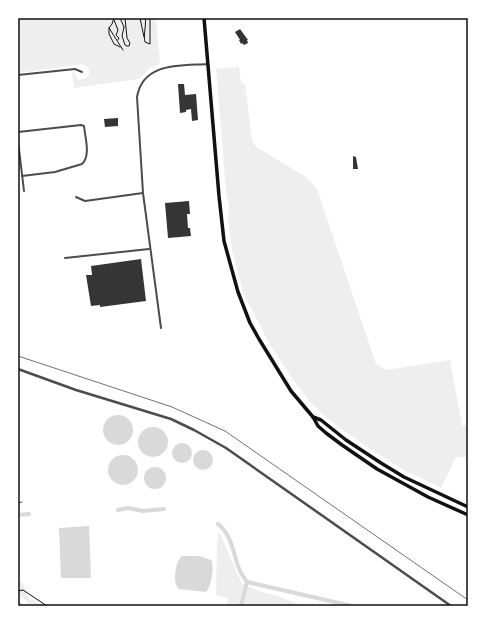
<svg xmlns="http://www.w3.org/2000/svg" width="486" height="624" font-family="'Noto Sans',sans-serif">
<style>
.green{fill:#eee}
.water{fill:#d9d9d9}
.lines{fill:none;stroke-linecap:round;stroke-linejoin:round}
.canal{stroke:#d9d9d9;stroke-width:4}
.river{stroke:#d9d9d9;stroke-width:7}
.building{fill:#353535}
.path{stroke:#111;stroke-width:1}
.service{stroke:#4c4c4c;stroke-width:1}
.minor{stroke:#4c4c4c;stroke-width:2}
.tertiary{stroke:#4c4c4c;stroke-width:2.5}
.primary{stroke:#111;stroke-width:3.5}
.rail{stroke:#707070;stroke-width:1}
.neatline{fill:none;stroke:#111;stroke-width:1.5}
</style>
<rect width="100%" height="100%" fill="#fff"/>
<g class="green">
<path d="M18 18H156L160 64 150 68 139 79 74 88 72 72 75 73 77 79C82 80 86 79 89 75V69L83 64 18 73Z"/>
<polygon points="239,67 241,82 245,84 252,140 256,147 306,177 317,189 376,364 386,370 450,360 462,426 468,425 468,457 456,457 441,488 406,471 370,449 328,419 312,404 294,381 269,343 244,294 232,251 228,220 229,205 226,191 216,69"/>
<polygon points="219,531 242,584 259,591 278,596 304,606 227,606 228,598 216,595 217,543"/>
<polygon points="18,580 23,583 28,597 42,606 31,606 18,593"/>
</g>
<g class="water">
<circle cx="118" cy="430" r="15"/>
<circle cx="153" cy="442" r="15"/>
<circle cx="182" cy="453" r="10"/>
<circle cx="203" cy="460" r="10"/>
<circle cx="123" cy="470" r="15"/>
<circle cx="155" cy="478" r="11"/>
<polygon points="89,526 91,578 61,578 59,528"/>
<path d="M182 556H199L211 560C215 566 211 587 206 592L179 589C172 584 175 561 182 556Z"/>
</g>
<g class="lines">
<g class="canal">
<polyline points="118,510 128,508 143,511 164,509"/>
<polyline points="18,515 29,514"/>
<path d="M218 524C233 536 233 555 240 571 242 575 245 579 247 582L352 606"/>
<polyline points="241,606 247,582"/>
</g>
<polyline class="river" points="18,605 19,606"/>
</g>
<g class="building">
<polygon points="240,29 248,40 247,40 248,43 244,45 242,43 241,44 239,40 240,40 235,32"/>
<polygon points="178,84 184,84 185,95 196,94 198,120 192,121 191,109 186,110 186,112 180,113"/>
<polygon points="118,118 118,126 105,127 104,119"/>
<polygon points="353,156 356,157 358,169 353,169"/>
<polygon points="189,201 190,214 187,214 188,228 190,228 191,236 168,238 165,203"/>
<polygon points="141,259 146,301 100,307 100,305 91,306 86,275 92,275 91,266"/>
</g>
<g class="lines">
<g class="path">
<polyline points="114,18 112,24 109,28 109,34 114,44 120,47"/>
<polyline points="120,18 124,27"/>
<polyline points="140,18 144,37"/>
<path d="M145 18C147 24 143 33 145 42L150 44V18"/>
<polyline points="114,20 118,30 116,35 119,38 118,40"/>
<polyline points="124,27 122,36 125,45 127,46 129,46 130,43 127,38 125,18"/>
<polyline points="109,28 123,50"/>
<polyline points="18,591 23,590 47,606"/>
</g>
<polyline class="service" points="18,503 22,502"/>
<g class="minor">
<polyline points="18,75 75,69 82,72"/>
<path d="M18 132 81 125 84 126C85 137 91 156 82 164L55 172 22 176"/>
<polyline points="18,141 24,191"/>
<polyline points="76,197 85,201 143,193"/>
<polyline points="65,258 149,249"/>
<path d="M161 328 143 193 137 97C143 62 180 66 208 64"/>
</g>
<polyline class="tertiary" points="18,369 76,390 171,419 194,430 226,448 451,606"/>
<g class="primary">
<polyline points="204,18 219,196 224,241 238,292 250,323 259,339 291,391 313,417 318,426 326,433 342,445 377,469 428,497 468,515"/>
<polyline points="313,417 321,420 346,440 381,463 404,477 468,507"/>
</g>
<polyline class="rail" points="18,356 172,407 225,431 468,600"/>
</g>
<rect width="486" height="624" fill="none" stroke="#ffffff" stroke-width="38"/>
<rect x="19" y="19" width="448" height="586" class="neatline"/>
</svg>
